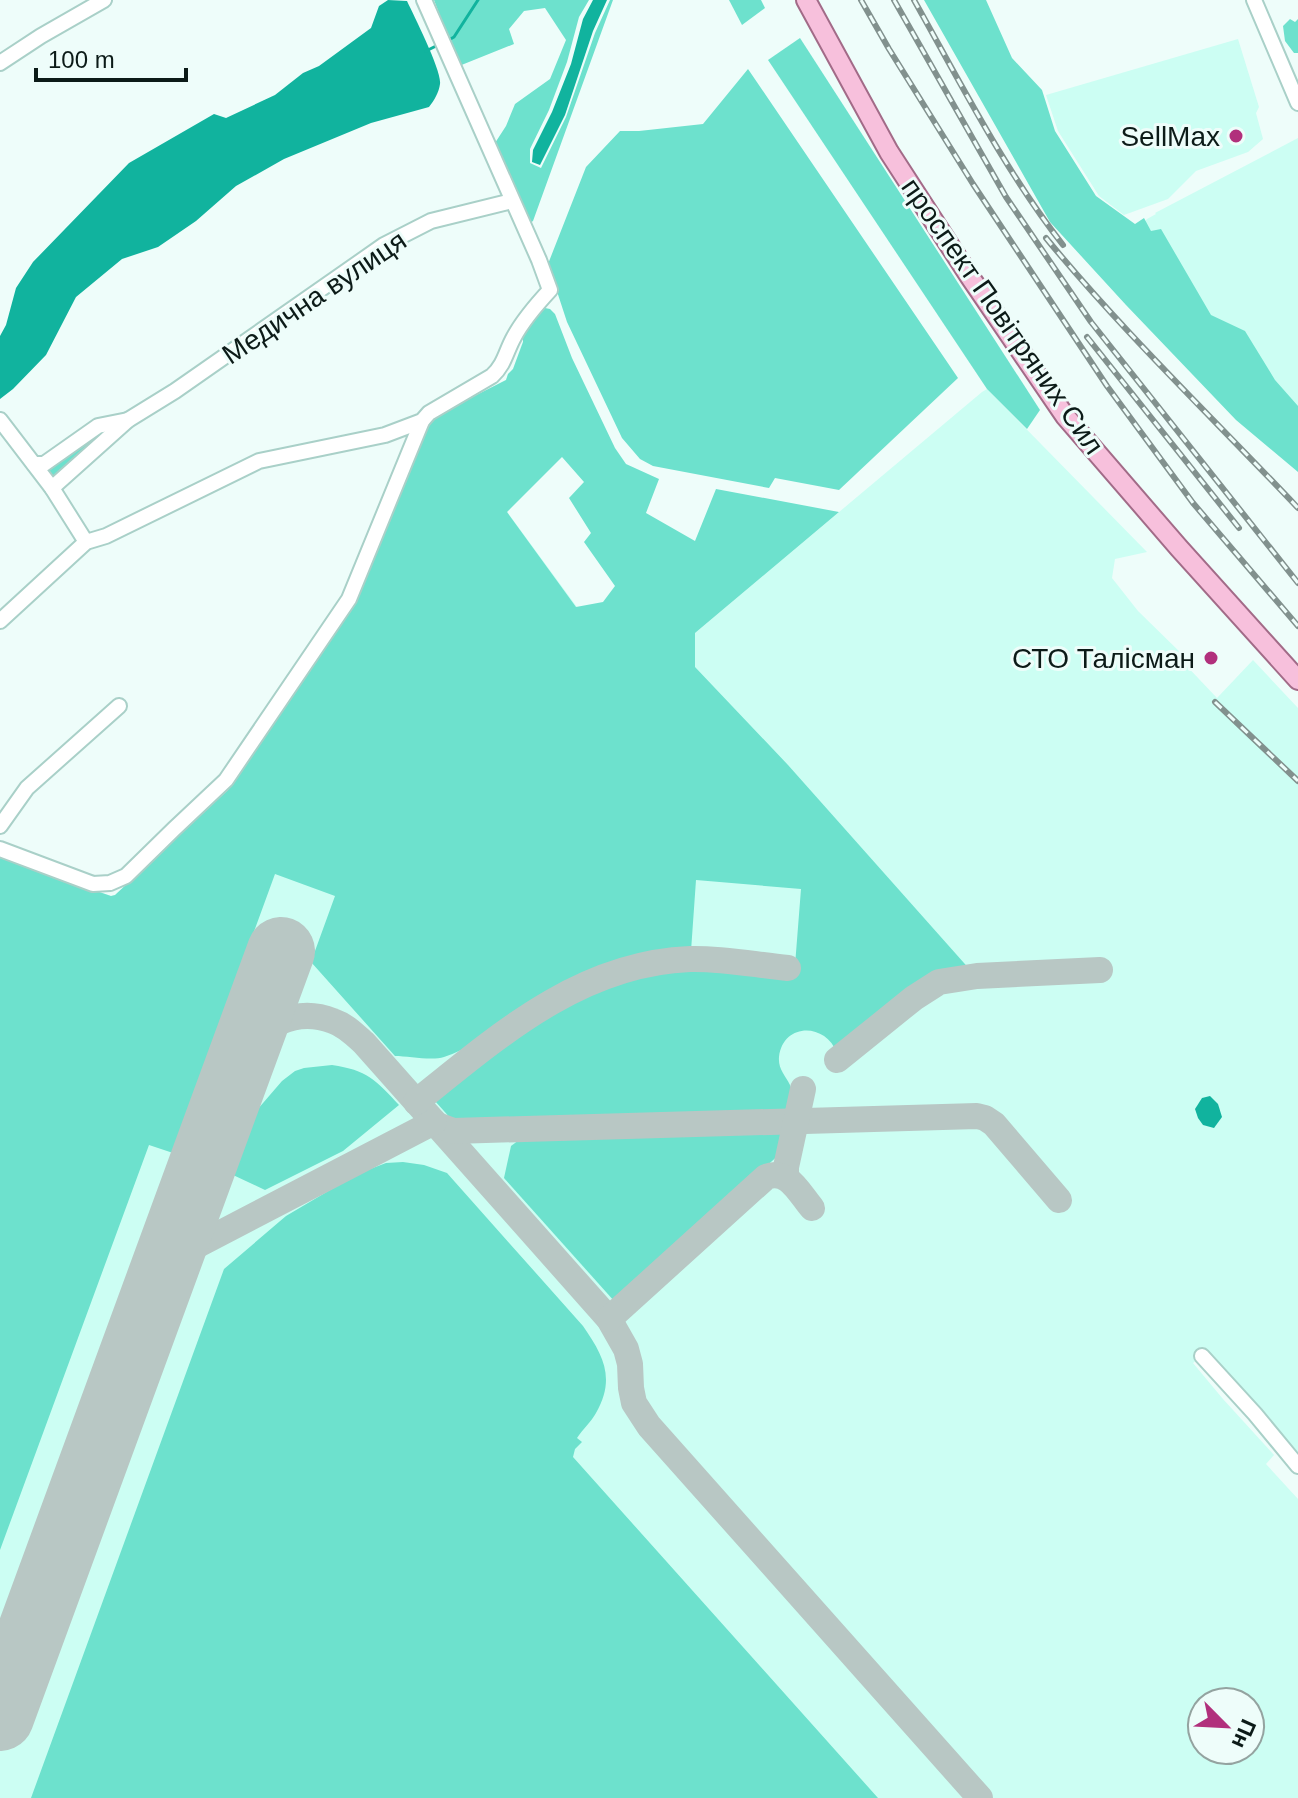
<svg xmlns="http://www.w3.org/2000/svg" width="1298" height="1798" font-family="Arial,sans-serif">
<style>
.built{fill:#ccfef3;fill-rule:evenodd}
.green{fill:#6de1cd;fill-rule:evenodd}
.water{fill:#11b39e}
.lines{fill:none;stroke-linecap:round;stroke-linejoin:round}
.stream{stroke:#11b39e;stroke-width:3}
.taxiway{stroke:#b8c7c4;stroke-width:26}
.runway{stroke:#b8c7c4;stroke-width:68}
.minor-casing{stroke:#a9d0c8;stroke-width:18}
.major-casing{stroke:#a26b88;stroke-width:22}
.minor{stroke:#fff;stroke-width:14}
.major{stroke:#f7c0dc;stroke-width:18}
.rail-casing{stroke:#82918e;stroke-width:6}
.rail{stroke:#eefdfa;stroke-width:3;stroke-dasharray:9;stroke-linecap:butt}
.poi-dot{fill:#b1307c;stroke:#eefdfa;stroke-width:3}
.labels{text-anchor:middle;stroke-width:6;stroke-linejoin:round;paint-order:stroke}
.poi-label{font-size:28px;fill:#0c1b18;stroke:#eefdfa;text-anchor:end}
.street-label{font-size:28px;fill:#0c1b18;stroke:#eefdfa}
</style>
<rect width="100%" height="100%" fill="#eefdfa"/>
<g class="built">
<polygon points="1238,39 1259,107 1256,113 1263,139 1248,152 1196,171 1168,199 1124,215 1099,196 1058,131 1046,95"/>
<polygon points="1298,138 1298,432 1139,228 1147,219 1156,214 1155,213"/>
<path d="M523 341 500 502 577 607 694 667 695 633 982 392 987 389 1147 552 1115 559 1112 578 1138 611 1184 656 1181 660 1217 698 1253 660 1298 708V1452L1207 1352 1193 1363 1223 1399 1274 1455 1266 1464 1298 1499V1798H0V858L111 896 115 895 228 790 354 604 388 519 441 413 506 380 508 374 513 369ZM1202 1702H1250V1750H1202Z"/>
</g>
<g class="green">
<polygon points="434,0 589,0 579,17 567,62 549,110 530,149 530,163 541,168 566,117 595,33 610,0 613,0 533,221 527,225 496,154 495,143 506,126 515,104 550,79 566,40 545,8 524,11 509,29 514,44 459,66"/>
<polygon points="729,0 761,0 765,8 742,25"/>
<polygon points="924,0 986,0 1012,58 1042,90 1055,131 1096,196 1135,224 1144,218 1151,231 1161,229 1211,315 1245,331 1275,380 1298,406 1298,472 1236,420 1126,305 1050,222"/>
<polygon points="1290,19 1295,22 1298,19 1298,53 1294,53 1285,41 1283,26"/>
<polygon points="800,38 1040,410 1027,429 987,389 768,60"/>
<polygon points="748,69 958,378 839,490 775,478 769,488 653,466 640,459 622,438 567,322 548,264 586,167 620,131 639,131 703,124"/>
<path d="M545 308 550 309 555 314 572 358 615 448 626 464 659 479 646 513 695 541 716 489 839 512 695 633V667L788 765 972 972 936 978 911 994 837 1053C825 1022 783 1023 779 1057 778 1069 785 1075 790 1085 793 1092 791 1102 789 1110L452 1120 435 1101C460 1079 484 1057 510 1038 566 995 638 968 709 969 737 970 766 975 794 978L801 889 696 880 691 951C649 955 610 963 571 980 547 991 524 1006 502 1022 483 1035 467 1050 444 1057 432 1061 408 1056 395 1056L311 962 335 896 275 874 173 1153 149 1145 0 1550V858L111 896 115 895 228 790 354 604 428 423 441 413 506 380 508 374 513 369 523 342V331L533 316ZM562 457 584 482 569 498 591 533 584 542 615 586 603 602 576 607 507 512Z"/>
<polygon points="118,425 54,478 46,472 47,465 100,428"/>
<path d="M332 1065C367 1070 376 1080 399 1105L343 1151 265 1190 233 1175 257 1110 282 1081 295 1071 304 1068Z"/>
<polygon points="785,1132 781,1153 615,1302 504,1178 511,1146 519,1140"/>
<path d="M403 1162 424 1165 447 1173 583 1326C603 1355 616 1378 596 1413 591 1422 583 1429 577 1438L582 1442 575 1449 573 1457 878 1798H31L224 1269 286 1216 357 1174 386 1163Z"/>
</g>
<g class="water">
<path d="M388 0 407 1C414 16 442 71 440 84 439 92 434 101 429 107L371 123 284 159 236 186 196 221 158 247 122 259 76 297 46 355 13 389 0 399V336L6 325 16 288 33 262 129 163 214 114 226 118 275 95 303 73 319 66 371 28 379 6Z"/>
<polygon points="593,0 607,0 593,31 565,115 540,165 532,162 533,150 552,112 571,64 583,19"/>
<polygon points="1210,1096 1218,1104 1222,1117 1214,1128 1203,1125 1198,1118 1195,1109 1202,1098"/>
</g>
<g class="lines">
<g class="stream">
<polyline points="447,41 454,37 478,0"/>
<polyline points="426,51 440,44"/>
</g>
<g class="taxiway">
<path d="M242 1059C260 1026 295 1006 333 1021 345 1025 354 1034 364 1043L609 1319 626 1349 630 1364 631 1388 634 1403 649 1426 980 1798"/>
<polyline points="837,1060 914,998 939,982 977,976 1100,970"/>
<path d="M416 1102C497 1037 580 963 690 959 722 958 756 965 788 968"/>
<polyline points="437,1125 453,1131 977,1116 985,1118 994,1124 1059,1200"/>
<polyline points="786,1177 786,1167 803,1089"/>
<polyline points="167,1261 434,1122"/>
<path d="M609 1319 766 1177C788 1168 799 1193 812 1208"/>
</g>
<polyline class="runway" points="0,1717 281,951"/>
<defs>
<g id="minor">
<polyline points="1254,0 1298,103"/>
<polyline points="0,63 41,36 104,0"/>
<polyline points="0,420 52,488 86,542"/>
<polyline points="34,464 44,464 98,426 128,420"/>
<polyline points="52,488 128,420 175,391 384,245 431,221 512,201"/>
<path d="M0 621 86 542 106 536 259 461 385 435 422 421 429 413 492 376C505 364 506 351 514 337 523 320 537 304 550 290L539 260 424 0"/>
<polyline points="0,826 27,788 119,706"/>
<polyline points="0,849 93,884 110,883 126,876 174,829 226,780 349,599 422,421"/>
<polyline points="1202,1356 1255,1414 1298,1466"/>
</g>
<polyline id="major" points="806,0 889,152 970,277 1065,416 1179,548 1298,680"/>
</defs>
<use href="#minor" class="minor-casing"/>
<use href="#major" class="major-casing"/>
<use href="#minor" class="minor"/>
<use href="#major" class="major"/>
<defs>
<g id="rail">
<polyline points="861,0 889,49 973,184 1107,386 1193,503 1298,626"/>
<polyline points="894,0 1006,197 1091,322 1298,583"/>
<path d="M914 0C960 82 1005 171 1063 245"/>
<path d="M1046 238C1124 333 1213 418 1298 508"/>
<polyline points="1087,337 1239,528"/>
<polyline points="1215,702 1298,781"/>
</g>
</defs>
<use href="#rail" class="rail-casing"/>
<use href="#rail" class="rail"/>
</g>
<g class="poi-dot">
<circle cx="1236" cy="136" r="8"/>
<circle cx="1211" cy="658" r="8"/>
</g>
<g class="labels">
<g class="poi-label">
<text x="1220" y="146">SellMax</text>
<text x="1195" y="668">СТО Талісман</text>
</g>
<g class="street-label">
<text transform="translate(314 297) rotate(-34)" y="10">Медична вулиця</text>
<text transform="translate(1003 316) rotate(55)" y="10">проспект Повітряних Сил</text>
</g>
</g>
<g transform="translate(1226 1726) rotate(114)"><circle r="38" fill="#eefdfa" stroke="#94a3a0" stroke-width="2"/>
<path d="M0-6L14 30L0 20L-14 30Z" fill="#b1307c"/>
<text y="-12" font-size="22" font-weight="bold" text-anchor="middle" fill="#0c1b18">Пн</text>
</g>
<path d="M36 68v12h150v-12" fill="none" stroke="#0c1b18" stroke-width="4"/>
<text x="48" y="68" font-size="24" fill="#0c1b18" stroke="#eefdfa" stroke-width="6" paint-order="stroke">100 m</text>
</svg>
